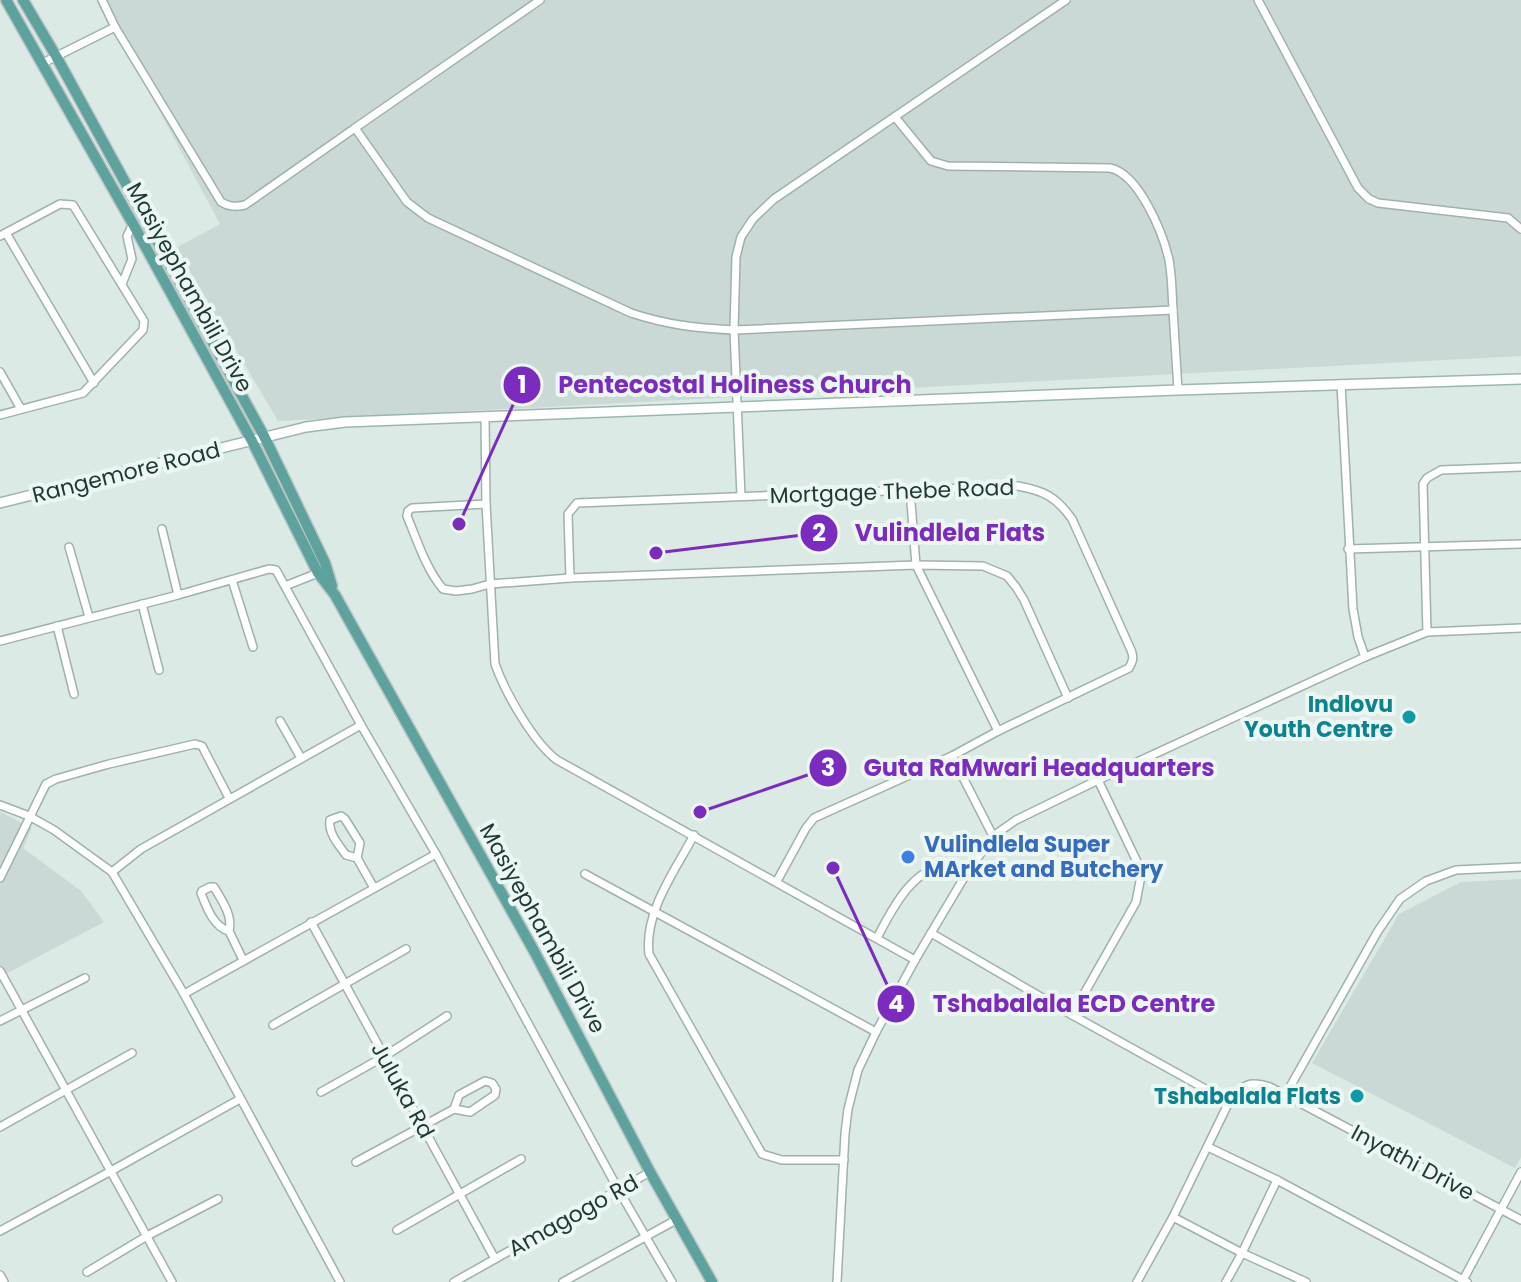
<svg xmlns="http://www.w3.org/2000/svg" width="1521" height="1282" font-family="Poppins,sans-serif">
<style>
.built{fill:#cad9d5}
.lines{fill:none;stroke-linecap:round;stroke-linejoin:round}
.street-casing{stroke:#9fb1ae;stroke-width:10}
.secondary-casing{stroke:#9bb6b1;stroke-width:12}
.primary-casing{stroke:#bbc4c3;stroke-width:13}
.street{stroke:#fff;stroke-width:7}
.secondary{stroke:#fff;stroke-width:9}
.primary{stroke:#5da29d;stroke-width:10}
.culture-dot{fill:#0f9aa8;stroke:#ecf6f3;stroke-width:3}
.shop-dot{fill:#3f7fe0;stroke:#ecf6f3;stroke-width:3}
.labels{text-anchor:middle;stroke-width:8;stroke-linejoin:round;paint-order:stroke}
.street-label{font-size:22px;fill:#1d3937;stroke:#ecf6f3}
.culture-label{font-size:22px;font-weight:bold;fill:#0d838f;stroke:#ecf6f3;text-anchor:end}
.shop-label{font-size:22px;font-weight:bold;fill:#366cbe;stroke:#ecf6f3;text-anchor:start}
.leader{fill:none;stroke:#7b2cbf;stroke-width:3}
.callout-dot{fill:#7b2cbf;stroke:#ecf6f3;stroke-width:3}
.mark-label{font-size:24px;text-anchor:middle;font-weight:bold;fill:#fff}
.callout-label{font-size:24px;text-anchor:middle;font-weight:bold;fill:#7b2cbf;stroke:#ecf6f3;stroke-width:8;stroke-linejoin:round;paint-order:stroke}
</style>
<rect width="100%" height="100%" fill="#dceae6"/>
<g class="built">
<polygon points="100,0 1521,0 1521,356 278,421 176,248 220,224"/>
<polygon points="0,812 32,828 23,848 81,891 104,922 0,977"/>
<polygon points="1521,879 1521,1157 1515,1168 1312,1063 1399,914 1461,882"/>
</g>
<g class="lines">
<defs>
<g id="street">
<path d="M102 0 115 27 221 202C229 207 235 207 245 205L355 128 407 202 428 218 631 313C668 325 695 328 734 330L1173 310 1178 390"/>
<polyline points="1258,0 1358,188 1369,199 1378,203 1508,218 1521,229"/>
<polyline points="41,64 115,27"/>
<path d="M895 117 931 161 948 166 1110 168C1139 174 1163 233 1169 260 1172 276 1172 293 1173 310"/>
<polyline points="355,128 540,0"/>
<polyline points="6,233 94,383"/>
<polyline points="0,236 60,204 73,205 144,321 143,330 83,393 0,415"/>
<polyline points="122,284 132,259 127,236 133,224"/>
<polyline points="0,372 21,409"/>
<polyline points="1341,384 1353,609 1358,637 1365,657"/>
<path d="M485 416 486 504 495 664C505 692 533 742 557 760L915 960"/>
<polyline points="910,490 916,565 998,731"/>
<polyline points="741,496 734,330 736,257 741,237 753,219 774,199 1066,0"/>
<path d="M486 504 412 508 408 511 407 516C417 540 426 569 443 589L456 591 472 589 490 584 570 578 916 565 983 566 1007 576 1016 587 1024 600 1068 698"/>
<polyline points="162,529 178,595"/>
<polyline points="69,547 89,617"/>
<polyline points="1348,549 1521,544"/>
<path d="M570 578 568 514 577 503 1018 486C1045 491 1056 497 1072 519L1131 650C1134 657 1133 661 1129 668L998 731 952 756 814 818 806 828 777 881"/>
<polyline points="232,580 253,647"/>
<polyline points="285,586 318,573"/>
<polyline points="142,604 159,670"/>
<polyline points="57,626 74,694"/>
<polyline points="1427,632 1423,484 1427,478 1441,470 1521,467"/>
<polyline points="0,641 178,595 269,569 276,570 361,725 436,854 618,1189 672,1282"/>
<polyline points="280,721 301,758"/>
<polyline points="952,756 993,836"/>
<polyline points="0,805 29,816 54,830 112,872 184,994 340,1282"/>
<path d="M694 835C675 871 644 912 649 954L762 1154 782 1160H844"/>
<path d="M357 858 346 855C338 844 328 833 330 820L341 816 345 819 360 843 357 858 374 888"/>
<polyline points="112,872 141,849 361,725"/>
<polyline points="585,874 876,1032"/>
<polyline points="0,878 46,784 56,779 109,764 195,744 202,746 229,798"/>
<polyline points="311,922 495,1259"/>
<path d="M229 931C214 928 206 906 201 893L202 891 210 887H214C222 901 233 915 229 931L243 960"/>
<path d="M931 933 1072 1015 1229 1102C1244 1085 1247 1080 1270 1087L1521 1220"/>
<path d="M877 938C889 915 914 863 947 868 953 869 959 873 965 876"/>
<polyline points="0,971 172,1282"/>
<polyline points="184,994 436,854"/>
<polyline points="1072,1015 1136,902 1140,881 1140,868 1098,780"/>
<polyline points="0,1021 85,978"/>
<polyline points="273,1025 406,949"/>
<polyline points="321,1092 385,1056 447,1016"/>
<polyline points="1286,1094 1378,931 1400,899 1426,881 1456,870 1521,867"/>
<polyline points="0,1127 132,1053"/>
<polyline points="1208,1147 1277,1180 1467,1282"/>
<polyline points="356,1162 454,1109 470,1112 495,1095 496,1089 492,1083 485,1081 459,1095 454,1109"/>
<polyline points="1173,1217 1242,1253 1306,1282"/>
<polyline points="397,1230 521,1159"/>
<polyline points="0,1231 111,1171 240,1099"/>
<polyline points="87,1272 147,1236 218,1199"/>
<polyline points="0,1275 4,1282"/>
<polyline points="454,1282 650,1172"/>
<polyline points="563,1282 676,1220"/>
<polyline points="837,1282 845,1134 848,1109 858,1070 876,1032 915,960 965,876 993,836 1016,820 1098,780 1365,657 1427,632 1521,628"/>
<polyline points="1137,1282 1173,1217 1229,1102"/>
<polyline points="1226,1282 1242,1253 1277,1180"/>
<polyline points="1462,1282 1521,1172"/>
</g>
<polyline id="secondary" points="0,503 306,427 345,422 1178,390 1521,379"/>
<g id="primary">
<polyline points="6,0 133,224 252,441 318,573 335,595 534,951 650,1172 712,1282"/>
<polyline points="23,0 56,56 265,438 325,563 332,586"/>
</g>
</defs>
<use href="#street" class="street-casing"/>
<use href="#secondary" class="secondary-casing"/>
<use href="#primary" class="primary-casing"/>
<use href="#street" class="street"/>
<use href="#secondary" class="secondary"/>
<use href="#primary" class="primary"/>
</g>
<g class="culture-dot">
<circle cx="1409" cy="717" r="8"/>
<circle cx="1357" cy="1096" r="8"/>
</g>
<circle class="shop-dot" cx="908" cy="857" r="8"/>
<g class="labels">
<g class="street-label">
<text transform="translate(190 287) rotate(61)" y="8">Masiyephambili Drive</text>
<text transform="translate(126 472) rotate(-14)" y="8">Rangemore Road</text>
<text transform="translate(892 491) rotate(-2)" y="8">Mortgage Thebe Road</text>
<text transform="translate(543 928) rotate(61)" y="8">Masiyephambili Drive</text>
<text transform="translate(403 1090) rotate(61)" y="8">Juluka Rd</text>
<text transform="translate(1413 1162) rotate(28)" y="8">Inyathi Drive</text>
<text transform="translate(573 1215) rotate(-29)" y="8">Amagogo Rd</text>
</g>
<g class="culture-label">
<text x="1393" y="712">Indlovu<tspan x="1393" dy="25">Youth Centre</tspan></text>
<text x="1341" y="1104">Tshabalala Flats</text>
</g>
<g class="shop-label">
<text x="924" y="852">Vulindlela Super<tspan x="924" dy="25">MArket and Butchery</tspan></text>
</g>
</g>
<path class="leader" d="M459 524L522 385M656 553L819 533M700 812L828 768M833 868L896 1004"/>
<g class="callout-dot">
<circle cx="459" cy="524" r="8"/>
<circle cx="656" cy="553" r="8"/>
<circle cx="700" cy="812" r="8"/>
<circle cx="833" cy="868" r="8"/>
<circle cx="522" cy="385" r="20"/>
<circle cx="819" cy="533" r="20"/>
<circle cx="828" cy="768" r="20"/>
<circle cx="896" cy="1004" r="20"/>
</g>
<g class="mark-label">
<text x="522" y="393">1</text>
<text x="819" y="541">2</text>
<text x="828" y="776">3</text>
<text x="896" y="1012">4</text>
</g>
<g class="callout-label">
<text x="735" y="393">Pentecostal Holiness Church</text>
<text x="950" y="541">Vulindlela Flats</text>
<text x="1039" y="776">Guta RaMwari Headquarters</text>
<text x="1074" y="1012">Tshabalala ECD Centre</text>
</g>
</svg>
